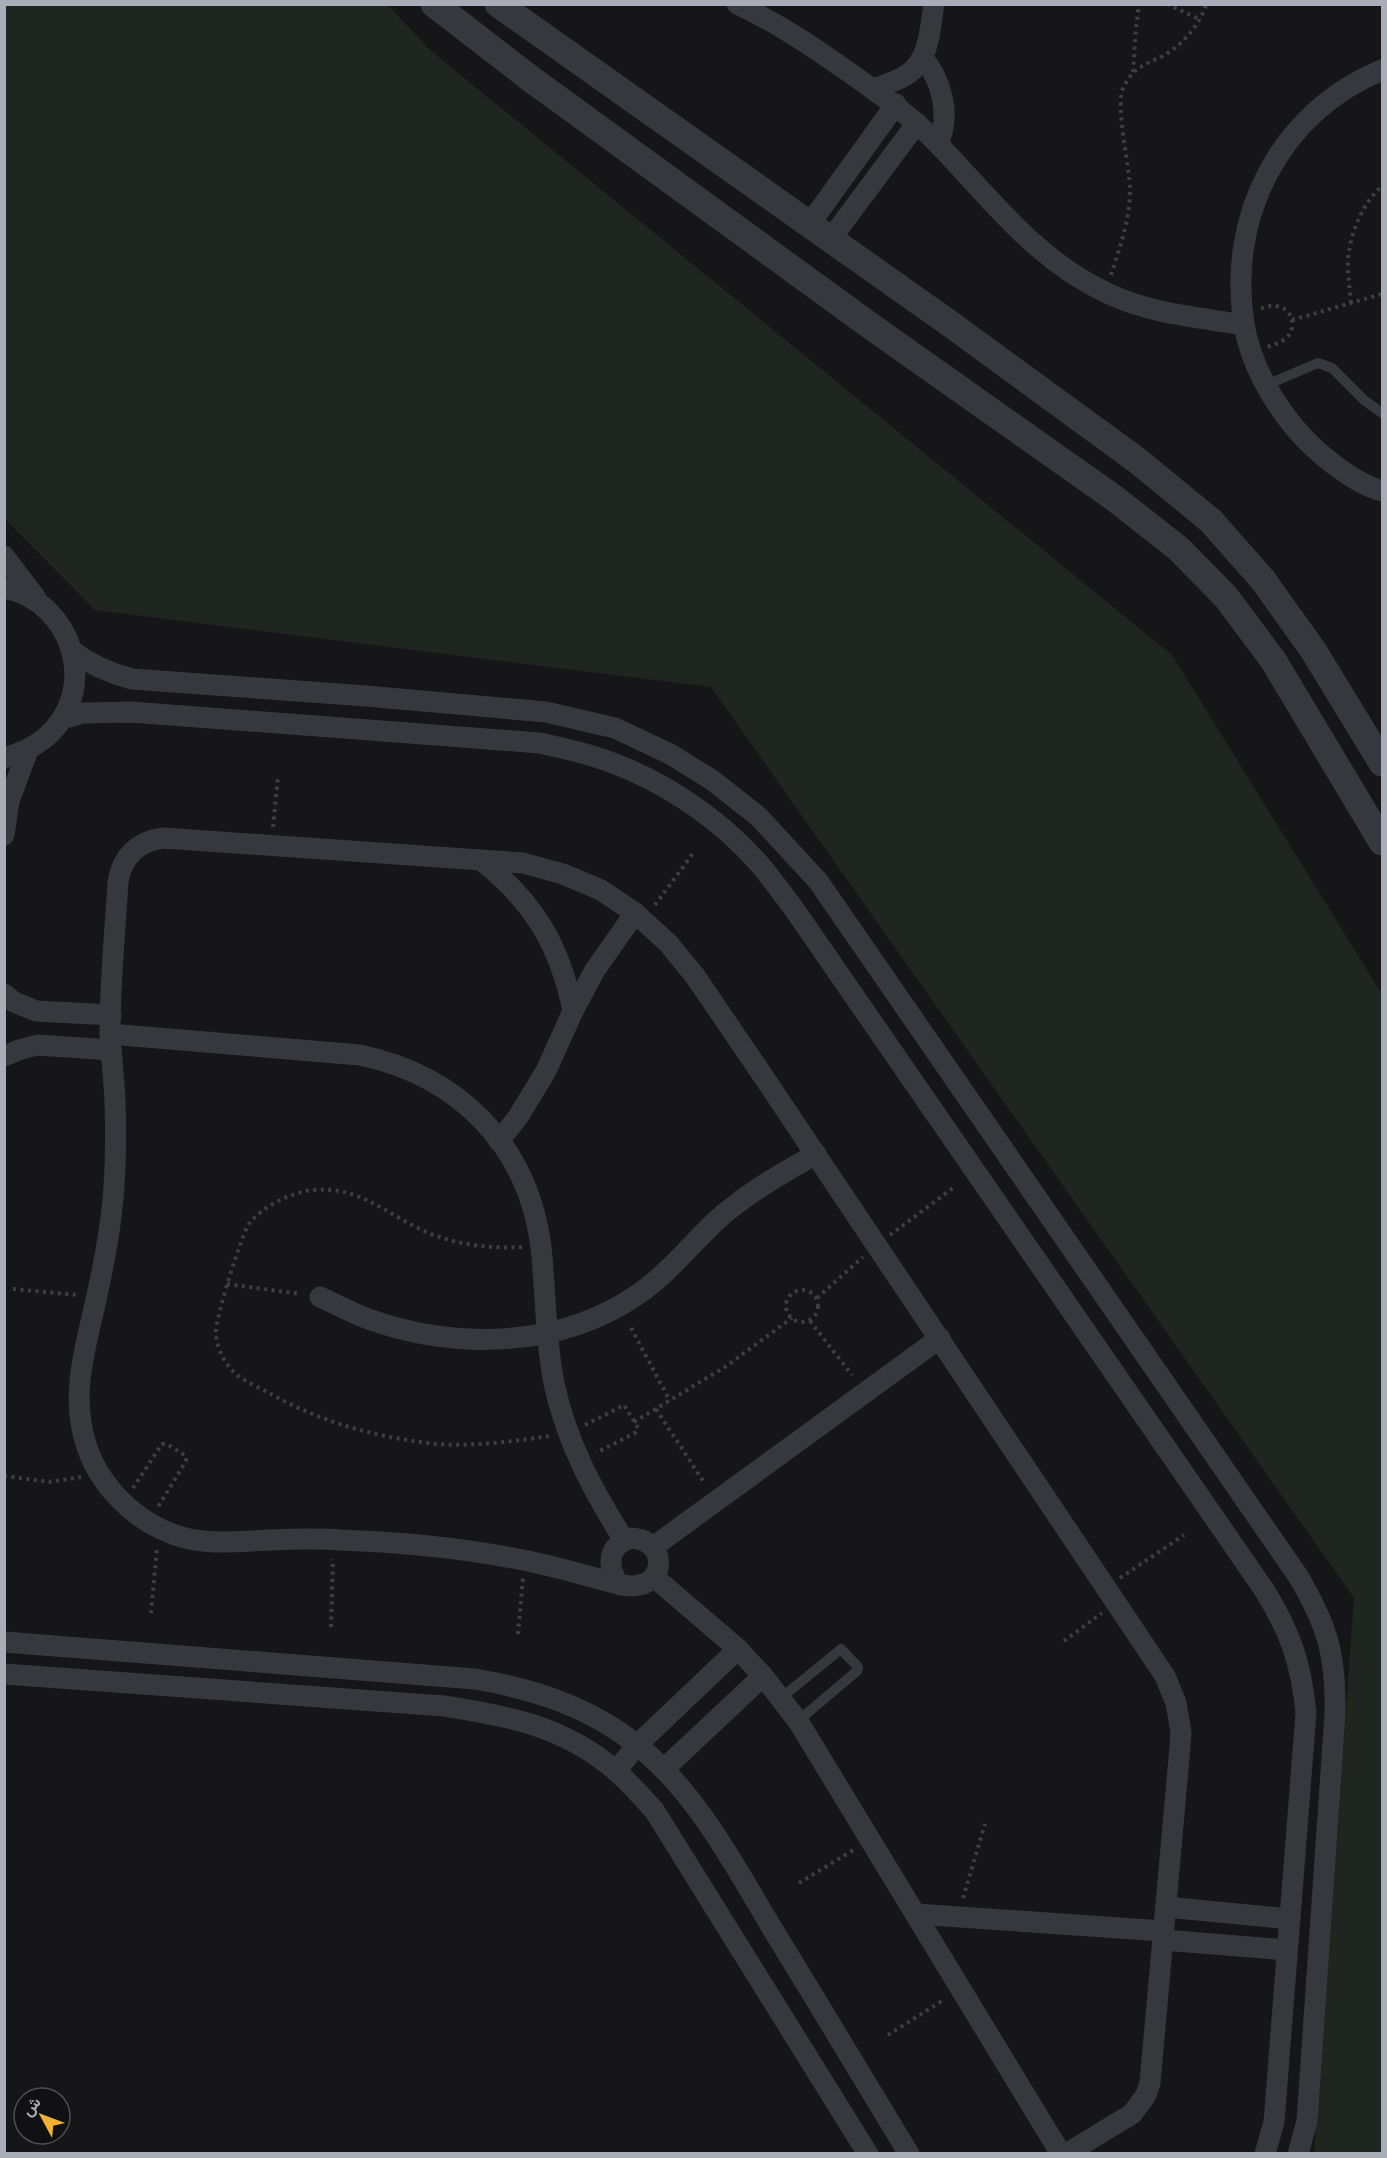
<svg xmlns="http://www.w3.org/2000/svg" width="1387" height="2158" font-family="Roboto,Vazirmatn,sans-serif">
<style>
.green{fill:#1e261f}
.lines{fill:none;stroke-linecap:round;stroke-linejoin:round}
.path{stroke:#3d3f44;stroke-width:4;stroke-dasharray:3 4.5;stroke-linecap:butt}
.service{stroke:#37383d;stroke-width:10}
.minor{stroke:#37383d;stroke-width:21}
.tertiary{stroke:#37383d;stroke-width:27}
</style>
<rect width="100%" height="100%" fill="#161618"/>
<polygon class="green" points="4,5 388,5 430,50 1172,655 1382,994 1382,2153 1314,2153 1354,1598 711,687 95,610 5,519"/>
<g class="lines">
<g class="path">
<polyline points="1167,4 1199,19"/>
<polyline points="1133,72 1136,28 1139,4"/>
<path d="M1111 275C1120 247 1130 219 1130 190 1130 165 1114 105 1124 86 1134 67 1146 64 1163 56 1181 46 1201 24 1206 4"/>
<path d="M1351 303C1350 287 1346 267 1349 251 1353 227 1364 202 1382 186"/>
<path d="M1261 308C1266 307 1271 305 1276 306 1293 308 1298 329 1285 339 1280 343 1273 345 1267 347"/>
<polyline points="1292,320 1382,294"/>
<polyline points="273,827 278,777"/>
<polyline points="655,905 694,852"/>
<polyline points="890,1235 953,1188"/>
<path d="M522 1247C486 1249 448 1244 416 1227 380 1209 356 1186 312 1190 290 1193 263 1206 249 1224 242 1233 215 1320 216 1332 216 1345 222 1359 231 1369 241 1381 259 1387 273 1395 323 1423 379 1438 437 1444 472 1447 515 1441 550 1436"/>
<polyline points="227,1284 301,1294"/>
<polyline points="13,1289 78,1295"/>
<circle cx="802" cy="1306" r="16"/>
<polyline points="817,1298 863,1257"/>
<polyline points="810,1321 852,1375"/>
<polyline points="631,1328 670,1401"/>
<polyline points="656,1409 703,1481"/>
<polyline points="634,1422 725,1367 792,1318"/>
<polyline points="585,1425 624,1405 638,1428 635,1433 596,1453"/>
<polyline points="4,1476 50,1482 81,1477"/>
<polyline points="133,1488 162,1444 167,1444 186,1456 186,1461 158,1507"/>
<polyline points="1120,1578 1184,1535"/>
<polyline points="151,1613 157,1548"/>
<polyline points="331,1627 333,1559"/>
<polyline points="518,1634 523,1578"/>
<polyline points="1064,1641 1102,1613"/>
<polyline points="799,1883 855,1849"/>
<polyline points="963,1898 985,1824"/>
<polyline points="888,2035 945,1999"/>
</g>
<g class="service">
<polyline points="1266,385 1318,363 1332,368 1364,400 1382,413"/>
<polyline points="781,1698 841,1649 858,1667 857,1671 798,1721"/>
</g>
<g class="minor">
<path d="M737 4C778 23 813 47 850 73 881 95 911 116 938 144 991 199 1036 260 1107 293 1151 314 1196 317 1244 325"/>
<path d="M923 58C942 80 951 117 938 143"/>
<path d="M1382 70C1280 112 1227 216 1244 324 1250 362 1271 399 1295 428 1315 452 1353 483 1382 491"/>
<path d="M873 89C884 85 898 81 908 74 930 59 930 28 934 4"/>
<polyline points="809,225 896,104"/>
<polyline points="830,240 917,123"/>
<polyline points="4,556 36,598"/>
<path d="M4 588C73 601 101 691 45 738 33 748 20 753 4 758"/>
<path d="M72 651C91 665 109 673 132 679L366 696 546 712 615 728 670 754 712 780 759 817 818 881 1298 1576C1328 1627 1336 1655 1335 1714L1307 2121 1298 2154"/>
<path d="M62 719 83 713 131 712 540 743C557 747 573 750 589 755 654 774 717 815 761 866 772 879 782 893 792 906L1265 1591C1291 1634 1301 1663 1306 1713L1274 2122 1265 2154"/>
<polyline points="4,835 9,801 28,750"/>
<path d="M482 861C534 902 560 946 573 1011"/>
<polyline points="4,994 14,1002 36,1011 111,1015"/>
<path d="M110 1034 360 1055C459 1076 528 1145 541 1247 546 1293 545 1338 554 1383 566 1441 593 1491 624 1540"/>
<polyline points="4,1056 19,1050 37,1045 111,1050"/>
<polyline points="499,1141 518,1117 546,1071 573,1011 595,970 635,913"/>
<path d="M320 1297C338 1305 356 1315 374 1321 460 1350 561 1347 637 1295 668 1274 690 1245 717 1220 747 1193 781 1174 816 1154"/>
<path d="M631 1538C672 1540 667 1597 618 1584 607 1565 607 1546 631 1538Z"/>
<polyline points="653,1547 940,1338"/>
<polyline points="654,1577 738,1649 763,1676 798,1721 1061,2154"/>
<path d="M618 1584C586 1576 555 1566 523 1560 462 1548 401 1542 340 1540 317 1538 294 1539 271 1540 242 1541 214 1545 185 1538 137 1525 96 1485 84 1437 71 1388 87 1343 97 1295 104 1264 110 1231 113 1199 116 1166 116 1133 115 1101 114 1078 111 1055 110 1032 110 982 115 932 118 882 122 856 138 841 164 838L523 863 563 874 601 890 635 913 668 943 695 976 757 1067 1165 1676 1176 1703 1181 1732 1180 1747 1150 2083 1146 2095 1132 2114 1066 2154"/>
<path d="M4 1642 475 1679C534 1689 590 1707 637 1745 697 1793 733 1863 772 1928 818 2003 863 2078 909 2154"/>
<path d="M4 1674 444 1706C509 1716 563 1726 615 1770 629 1782 641 1796 654 1810L868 2154"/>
<polyline points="664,1769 763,1676"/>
<polyline points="616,1771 637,1745 738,1649"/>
<polyline points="1166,1907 1290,1919"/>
<polyline points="916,1914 1163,1931"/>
<polyline points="1163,1940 1287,1950"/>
</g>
<g class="tertiary">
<polyline points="434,4 531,79 872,327 1114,498 1179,549 1226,597 1273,660 1382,842"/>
<polyline points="498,4 949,323 1138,461 1211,521 1263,580 1313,650 1382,763"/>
</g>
</g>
<rect width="1387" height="2158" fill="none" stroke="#a8adb8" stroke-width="12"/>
<g transform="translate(42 2116) rotate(311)"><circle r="28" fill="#111113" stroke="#4d4f55" stroke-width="1.5"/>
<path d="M0-4.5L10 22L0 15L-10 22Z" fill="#f2b134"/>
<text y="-9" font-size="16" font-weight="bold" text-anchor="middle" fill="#a8adb8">ش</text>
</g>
</svg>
